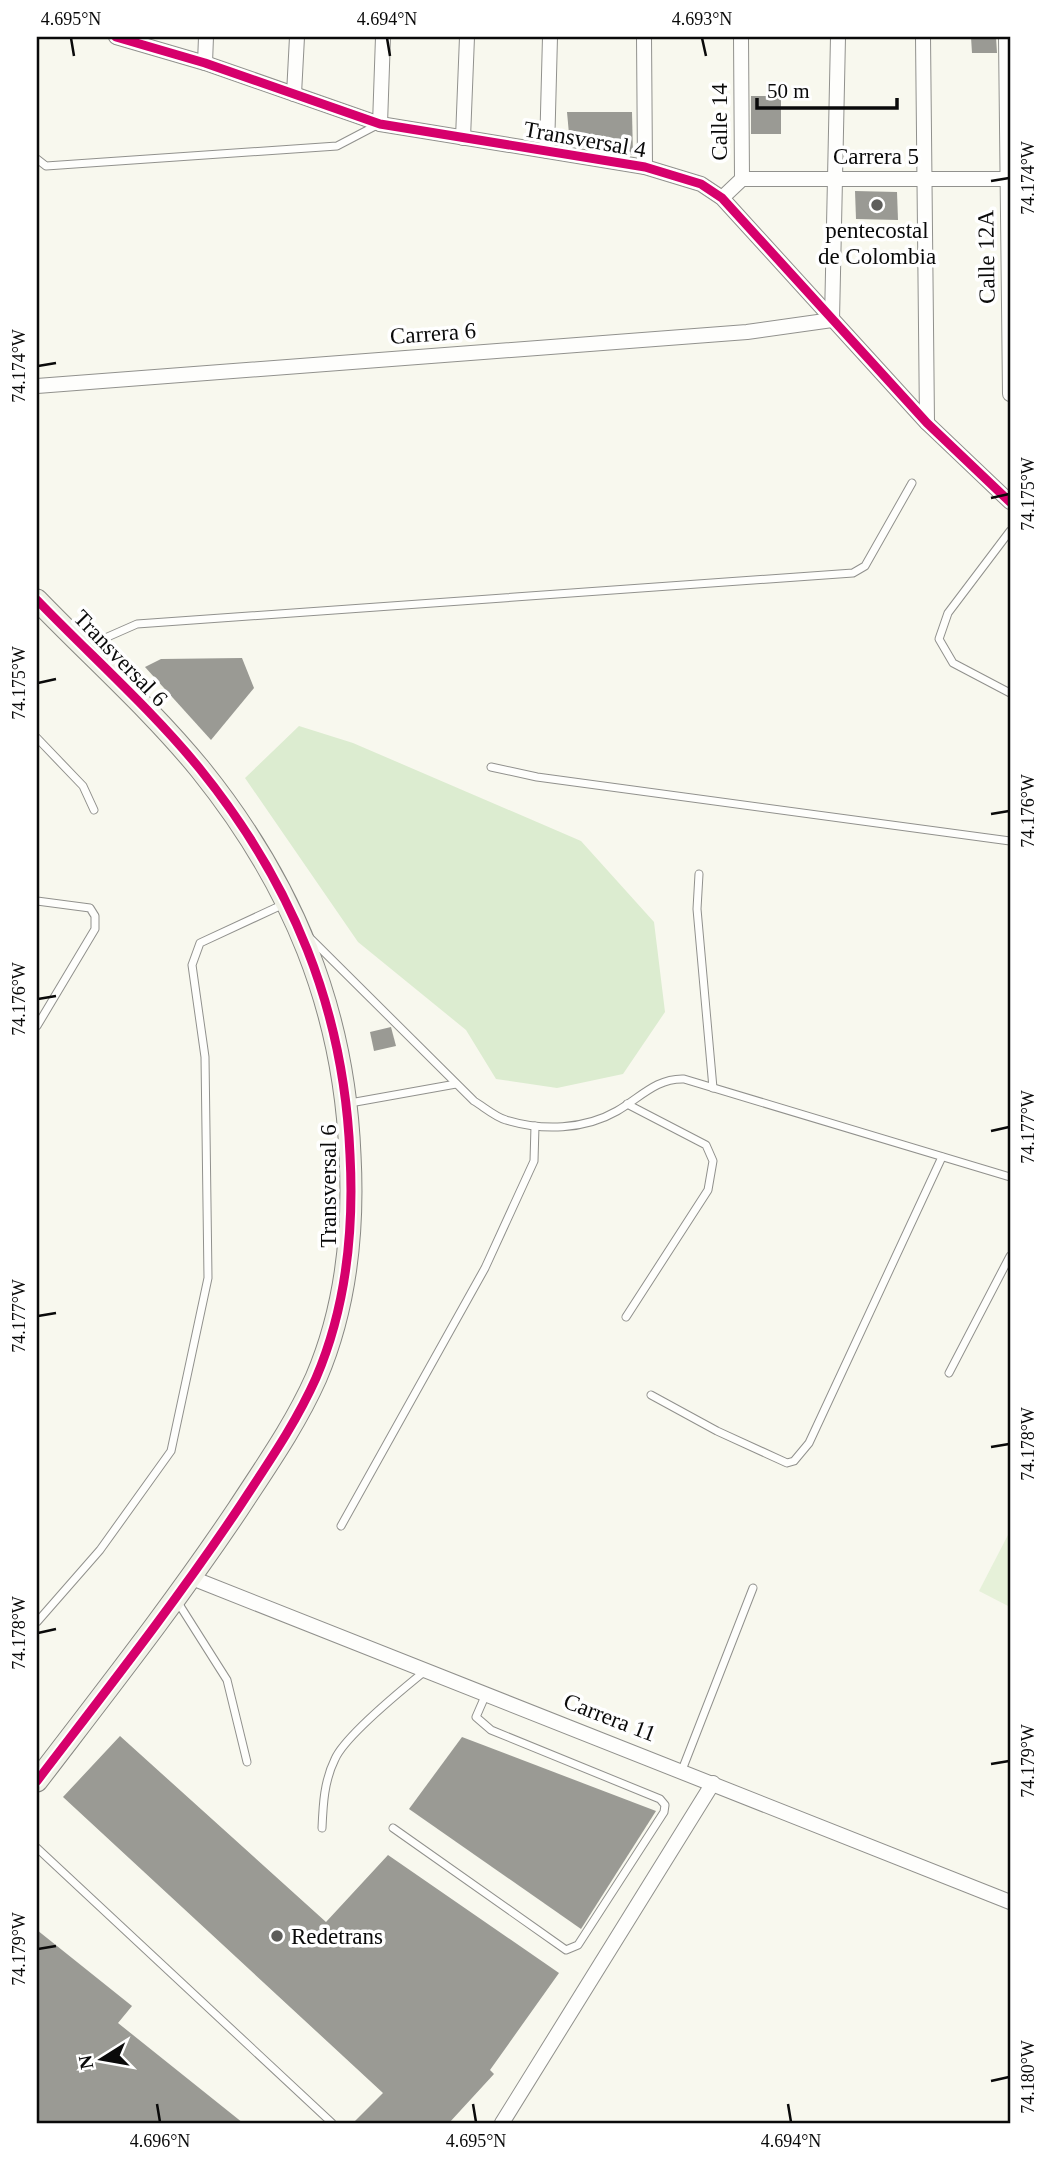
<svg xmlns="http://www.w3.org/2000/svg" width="1047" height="2160" font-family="Georgia,serif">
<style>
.green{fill:#dcecd0}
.pitch{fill:#e6f1d9}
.building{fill:#9a9a94}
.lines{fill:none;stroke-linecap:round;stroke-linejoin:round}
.lane-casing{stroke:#91918d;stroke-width:9}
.street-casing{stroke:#91918d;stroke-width:16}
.secondary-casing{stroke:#888883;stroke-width:23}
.lane{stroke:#fefefc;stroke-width:7}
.street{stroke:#fefefc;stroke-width:14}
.secondary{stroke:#f1f2e8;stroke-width:21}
.cycleway-casing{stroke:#fff;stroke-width:13}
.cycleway{stroke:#d6006c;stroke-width:9}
.ticks{fill:none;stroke:#0a0a0a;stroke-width:2.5}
.poi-dot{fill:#5d5d5a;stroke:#fff;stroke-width:2.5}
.labels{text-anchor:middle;stroke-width:7;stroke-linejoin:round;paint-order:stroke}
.street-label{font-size:23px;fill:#0a0a0a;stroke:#fff}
.poi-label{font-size:23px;fill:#0a0a0a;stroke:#fff}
.neatline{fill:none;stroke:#0a0a0a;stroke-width:2.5}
.ticks-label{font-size:18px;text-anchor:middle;fill:#0a0a0a}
</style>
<rect width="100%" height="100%" fill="#f8f8ee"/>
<polygon class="green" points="299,726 353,743 581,841 654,922 665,1012 623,1074 557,1088 496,1079 466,1030 358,942 245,778"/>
<polygon class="pitch" points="1010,1531 1010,1607 979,1591"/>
<g class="building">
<polygon points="971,37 996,37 997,53 972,53"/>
<rect x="751" y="96" width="30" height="38"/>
<polygon points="567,112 632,112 633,155 570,145"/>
<polygon points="855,191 897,192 898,220 856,219"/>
<polygon points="242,658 254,688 211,740 145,667 161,659"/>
<polygon points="391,1027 396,1046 374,1051 370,1032"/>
<polygon points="120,1736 326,1922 388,1855 559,1973 490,2070 494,2074 449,2123 353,2123 383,2093 63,1797"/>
<polygon points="462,1737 656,1811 581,1929 409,1809"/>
<polygon points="37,1930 132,2006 118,2023 243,2123 37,2123"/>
</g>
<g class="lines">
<defs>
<g id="lane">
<polyline points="37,159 46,166 337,146 379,124"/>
<polyline points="1010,531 948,613 939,639 953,663 1010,693"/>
<polyline points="87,646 137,624 853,573 865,566 912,483"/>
<polyline points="37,738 83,786 94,810"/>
<polyline points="491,767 537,777 1010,841"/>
<polyline points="699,874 697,909 713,1088"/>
<polyline points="37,901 90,908 95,916 95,929 37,1026"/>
<path d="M309 937 474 1101C484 1107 495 1117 506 1120 542 1131 584 1130 617 1111 640 1098 656 1078 684 1079L1010 1177"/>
<polyline points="350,1103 456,1084"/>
<polyline points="626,1317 708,1190 713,1161 706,1145 627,1104"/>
<polyline points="949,1373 1010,1256"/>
<polyline points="651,1395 717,1431 787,1463 794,1461 809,1443 942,1157"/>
<polyline points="341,1526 485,1268 534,1161 535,1126"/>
<polyline points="177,1601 227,1680 247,1762"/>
<polyline points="37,1622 100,1550 171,1451 208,1278 205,1057 192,965 200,943 284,904"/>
<polyline points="682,1770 753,1588"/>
<path d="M322 1828C323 1805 324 1781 335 1759 345 1736 404 1688 425 1671"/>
<polyline points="393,1828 566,1950 578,1945 664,1812 665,1805 660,1799 491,1730 476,1717 486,1694"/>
<polyline points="37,1848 332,2123"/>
</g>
<g id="street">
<polyline points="116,37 205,63 380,124 645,167 701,184 722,198 927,423 1010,502"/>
<polyline points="644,37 645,167"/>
<polyline points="923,37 927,423"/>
<polyline points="1006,37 1010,394"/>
<polyline points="205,63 206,37"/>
<polyline points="294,94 297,37"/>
<polyline points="380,124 383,37"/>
<polyline points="463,138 467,37"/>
<polyline points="547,151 550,37"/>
<polyline points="742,179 1010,179"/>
<polyline points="722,198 742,179 741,37"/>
<polyline points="832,320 838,37"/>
<polyline points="37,386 747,332 832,320"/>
<polyline points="192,1578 1010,1902"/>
<polyline points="502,2123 713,1783"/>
</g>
<path id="secondary" d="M37 600C91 656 151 709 200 769 292 883 344 1008 350 1155 354 1230 346 1308 316 1378 295 1425 266 1466 238 1509 175 1603 105 1692 37 1781"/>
</defs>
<use href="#lane" class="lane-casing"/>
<use href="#street" class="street-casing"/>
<use href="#secondary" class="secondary-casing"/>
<use href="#lane" class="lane"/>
<use href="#street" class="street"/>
<use href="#secondary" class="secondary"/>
<defs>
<g id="cycleway">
<polyline points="116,37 205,63 380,124 645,167 701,184 722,198 927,423 1010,502"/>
<path d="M37 600C91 656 151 709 200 769 292 883 344 1008 350 1155 354 1230 346 1308 316 1378 295 1425 266 1466 238 1509 175 1603 105 1692 37 1781"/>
</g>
</defs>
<use href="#cycleway" class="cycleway-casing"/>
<use href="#cycleway" class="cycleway"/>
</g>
<path class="ticks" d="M71 38 74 56M387 38 390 56M702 38 706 56M991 181 1009 178M38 366 56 363M991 498 1009 494M38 683 56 679M991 814 1009 811M38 999 56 996M991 1131 1009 1127M38 1316 56 1313M991 1447 1009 1444M38 1633 56 1629M991 1764 1009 1761M38 1949 56 1946M991 2081 1009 2077M157 2104 160 2122M473 2104 476 2122M788 2104 791 2122"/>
<g class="poi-dot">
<circle cx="877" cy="205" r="7"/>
<circle cx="277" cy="1936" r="7"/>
</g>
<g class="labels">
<g class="street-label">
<text transform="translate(719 122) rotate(-90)" y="8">Calle 14</text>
<text transform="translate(585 139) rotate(10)" y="8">Transversal 4</text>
<text x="876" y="164">Carrera 5</text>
<text transform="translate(986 257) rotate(-91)" y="8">Calle 12A</text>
<text transform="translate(433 333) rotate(-4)" y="8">Carrera 6</text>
<text transform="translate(121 658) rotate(46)" y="8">Transversal 6</text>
<text transform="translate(328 1186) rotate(-90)" y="8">Transversal 6</text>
<text transform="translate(610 1717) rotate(21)" y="8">Carrera 11</text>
</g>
<g class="poi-label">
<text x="877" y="238">pentecostal<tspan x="877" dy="26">de Colombia</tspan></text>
<text x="291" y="1944" text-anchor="start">Redetrans</text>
</g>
</g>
<rect width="1047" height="2160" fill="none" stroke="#ffffff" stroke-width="77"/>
<g transform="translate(102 2059) rotate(259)" stroke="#ffffff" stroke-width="5" paint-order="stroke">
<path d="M0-5L12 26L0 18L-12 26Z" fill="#0a0a0a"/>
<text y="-10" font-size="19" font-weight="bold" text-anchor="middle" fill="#0a0a0a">N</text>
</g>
<path d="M757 98v10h140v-10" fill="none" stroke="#0a0a0a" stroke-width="3.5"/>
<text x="767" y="98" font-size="21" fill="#0a0a0a" stroke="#ffffff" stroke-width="5" paint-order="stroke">50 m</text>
<rect x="38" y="38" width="971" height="2084" class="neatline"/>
<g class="ticks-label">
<text x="71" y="25">4.695°N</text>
<text x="387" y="25">4.694°N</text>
<text x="702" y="25">4.693°N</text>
<text transform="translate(1028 178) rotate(-90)" y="6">74.174°W</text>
<text transform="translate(19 366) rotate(-90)" y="6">74.174°W</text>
<text transform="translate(1028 494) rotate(-90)" y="6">74.175°W</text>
<text transform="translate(19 683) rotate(-90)" y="6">74.175°W</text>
<text transform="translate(1028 811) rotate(-90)" y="6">74.176°W</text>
<text transform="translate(19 999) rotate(-90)" y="6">74.176°W</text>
<text transform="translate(1028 1127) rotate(-90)" y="6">74.177°W</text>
<text transform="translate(19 1316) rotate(-90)" y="6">74.177°W</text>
<text transform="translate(1028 1444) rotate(-90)" y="6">74.178°W</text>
<text transform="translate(19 1633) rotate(-90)" y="6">74.178°W</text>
<text transform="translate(1028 1761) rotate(-90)" y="6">74.179°W</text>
<text transform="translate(19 1949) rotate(-90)" y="6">74.179°W</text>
<text transform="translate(1028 2077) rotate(-90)" y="6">74.180°W</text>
<text x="160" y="2147">4.696°N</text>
<text x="476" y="2147">4.695°N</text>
<text x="791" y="2147">4.694°N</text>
</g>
</svg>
